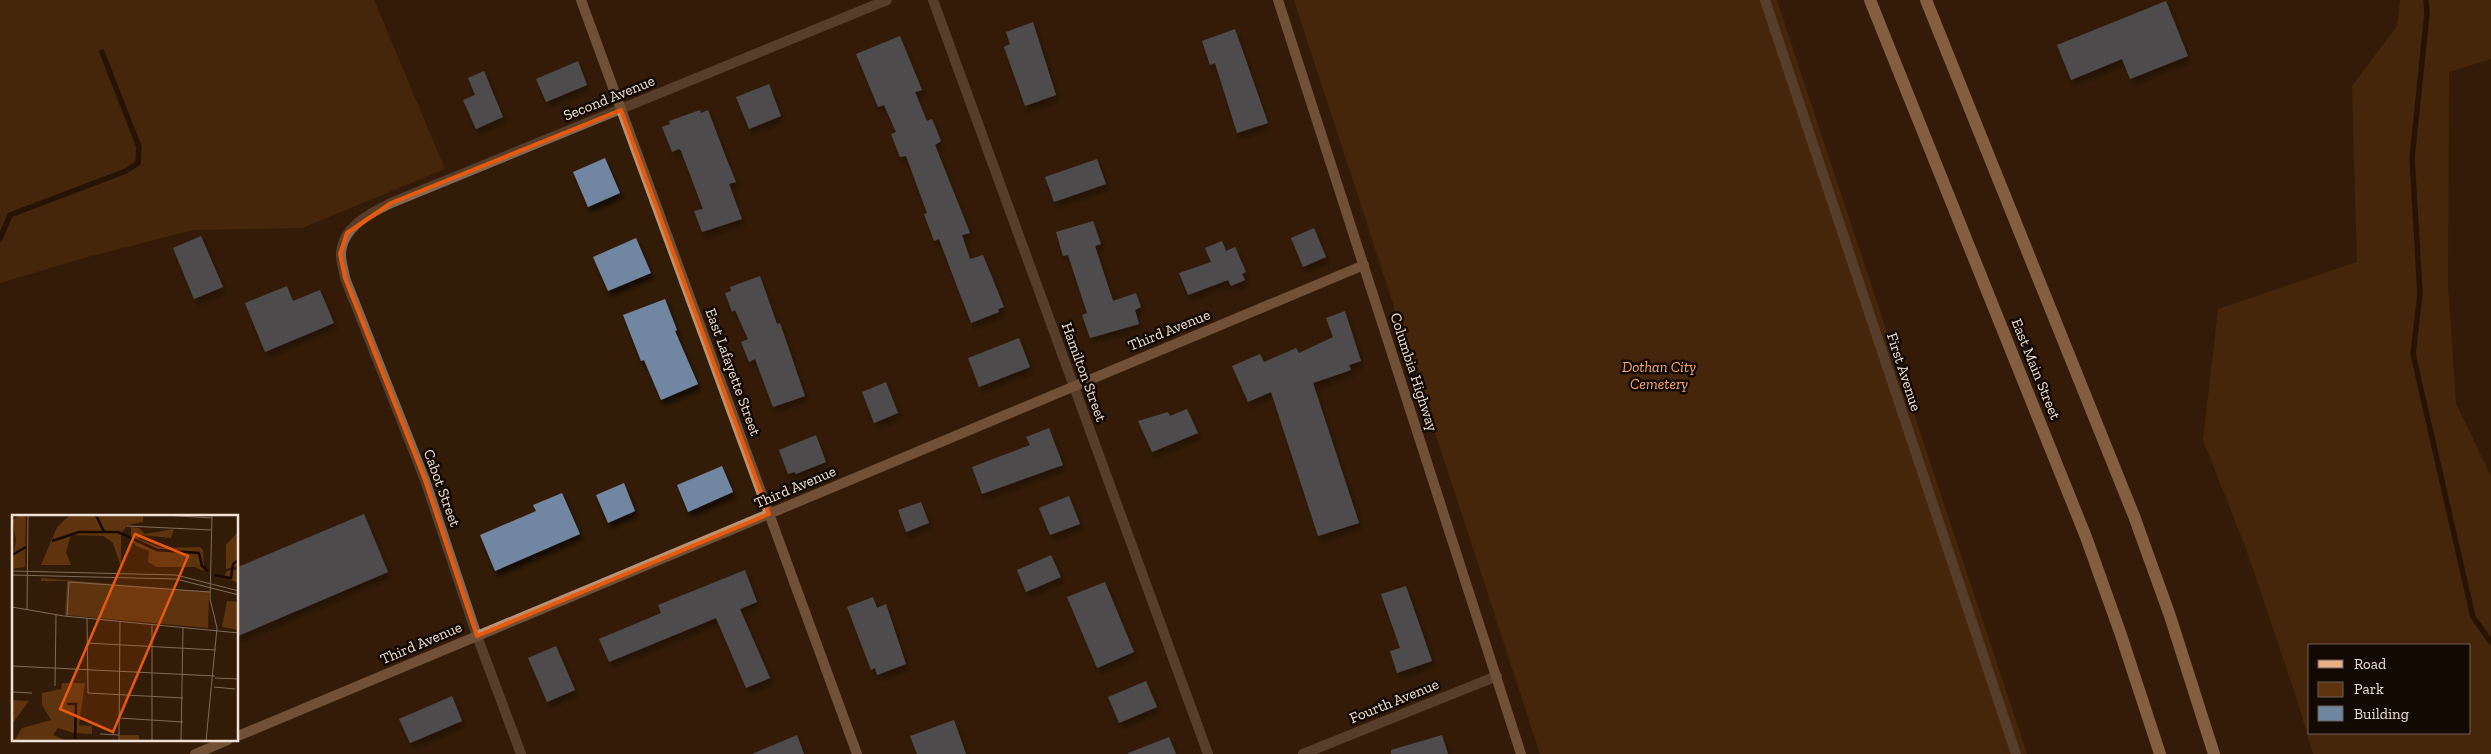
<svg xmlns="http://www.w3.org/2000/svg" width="2491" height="754" font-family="'Zilla Slab',serif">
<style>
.green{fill:#5d340e;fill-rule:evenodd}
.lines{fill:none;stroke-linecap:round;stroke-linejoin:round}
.stream{stroke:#1a0900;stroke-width:5.5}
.building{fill:#6f86a1;filter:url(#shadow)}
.street{stroke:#836955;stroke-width:10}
.secondary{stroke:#bb9170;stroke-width:10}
.primary{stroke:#e6b086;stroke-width:12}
.marked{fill:none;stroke:#e8590c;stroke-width:4;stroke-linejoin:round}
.labels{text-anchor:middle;stroke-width:5;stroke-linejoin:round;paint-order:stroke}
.street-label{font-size:15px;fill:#f1e1d5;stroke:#130903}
.park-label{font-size:15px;font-style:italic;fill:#ffac67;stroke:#130903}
.inset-river{fill:none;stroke:#1a0900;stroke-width:2.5}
.inset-road{fill:none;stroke:#7f6b59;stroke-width:1}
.view{fill:#e8590c;fill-opacity:0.15;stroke:#e8590c;stroke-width:2.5}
.inset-edge{fill:none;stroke:#f1e1d5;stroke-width:2.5}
</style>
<defs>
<filter id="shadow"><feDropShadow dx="3" dy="5.5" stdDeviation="2.5" flood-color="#0009"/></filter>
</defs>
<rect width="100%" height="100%" fill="#331c07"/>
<g class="green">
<polygon points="0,0 374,0 445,169 302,228 194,230 87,257 0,283"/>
<polygon points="1294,0 1777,0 2027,754 1540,754"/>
<path d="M2400 0H2491V59L2449 72 2448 286 2456 404 2491 476V754H2313L2297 700 2245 546 2203 440 2218 309 2357 262 2352 86 2397 26ZM2470 645V733H2310V645Z"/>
</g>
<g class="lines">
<g class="stream">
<polyline points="2426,0 2427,14 2412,158 2420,294 2413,354 2473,617 2491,642"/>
<polyline points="0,239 10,215 126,171 138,163 139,147 102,52"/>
</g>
</g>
<g class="building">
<polygon points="2166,1 2188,56 2130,79 2122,59 2071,80 2057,45"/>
<polygon points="1033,22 1056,95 1025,106 1004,47 1010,44 1006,32"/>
<polygon points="1235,29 1268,123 1237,133 1215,63 1210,65 1202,41"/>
<polygon points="900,36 922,90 915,92 927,121 932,119 941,141 935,145 970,233 962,235 970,259 983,255 1004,307 998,309 999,312 971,323 939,239 934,241 924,214 927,213 906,156 900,157 891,134 896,132 884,105 878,107 856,54"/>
<polygon points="578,61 587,85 546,102 536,79"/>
<polygon points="484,71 503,117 476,129 463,100 475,95 468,78"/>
<polygon points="769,84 781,116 749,129 736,97"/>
<polygon points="700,110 701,113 708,110 725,155 736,182 729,184 742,219 702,232 694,211 703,209 681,151 679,149 672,152 662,127 670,124 669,121"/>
<polygon points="605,158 620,193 588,207 573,172"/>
<polygon points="1097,159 1106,184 1054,202 1045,177"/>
<polygon points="1093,221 1101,244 1095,246 1113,301 1136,293 1141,307 1135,310 1139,324 1090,338 1082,315 1087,313 1068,255 1063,256 1056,232"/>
<polygon points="1314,228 1326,257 1303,267 1291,238"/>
<polygon points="201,236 223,287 194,299 173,248"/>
<polygon points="636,238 651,273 608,291 593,257"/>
<polygon points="1222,241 1226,251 1235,247 1246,272 1242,274 1245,280 1231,286 1228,280 1188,295 1179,273 1211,262 1205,248"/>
<polygon points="760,276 777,324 780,323 805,396 773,407 755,359 749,362 741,342 748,339 735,310 732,312 725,293 731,291 730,287"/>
<polygon points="287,286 293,301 320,290 334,323 265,352 245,303"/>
<polygon points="665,299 677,330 675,331 698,384 661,400 644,360 641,361 623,315"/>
<polygon points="1345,311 1361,361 1349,365 1351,370 1313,383 1359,523 1318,536 1271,392 1248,402 1232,366 1260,354 1264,362 1296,348 1299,353 1333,337 1326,318"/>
<polygon points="1019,338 1030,367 979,387 968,358"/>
<polygon points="886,382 898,413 874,423 862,392"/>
<polygon points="1187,409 1198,433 1152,452 1138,421 1168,412 1170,416"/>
<polygon points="1049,428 1063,465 982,494 972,467 1030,445 1026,437"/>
<polygon points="816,435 826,462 796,474 795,472 788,474 779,450"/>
<polygon points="722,466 733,492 688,512 677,485"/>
<polygon points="624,483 635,511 608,523 596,495"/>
<polygon points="562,493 580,534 495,571 480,535 536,511 533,505"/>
<polygon points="1069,496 1080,524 1050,535 1039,508"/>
<polygon points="921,502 929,523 906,532 898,510"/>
<polygon points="364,514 388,572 238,636 238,567"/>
<polygon points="1051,555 1061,577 1026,592 1017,570"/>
<polygon points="745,570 757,602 740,609 770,678 746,688 716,618 609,662 599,639 661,613 658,605"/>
<polygon points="1105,582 1134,652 1097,668 1067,597"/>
<polygon points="1406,586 1432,661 1397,673 1390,651 1400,648 1381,594"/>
<polygon points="873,597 877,608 886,604 906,664 877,675 875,668 871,670 847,607"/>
<polygon points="556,646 575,690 547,702 528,658"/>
<polygon points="1146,681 1157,707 1119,723 1108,697"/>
<polygon points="452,696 462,721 410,743 399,719"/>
<polygon points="954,720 966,754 917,754 910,736"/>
<polygon points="797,735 804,754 752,754"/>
<polygon points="1442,735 1448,754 1391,754 1391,750"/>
<polygon points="1169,737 1176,754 1128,754 1128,753"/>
</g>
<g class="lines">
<g class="street">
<polyline points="933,0 1208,754"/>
<polyline points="1765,0 2016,754"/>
<path d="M521 754 477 636 425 480 345 278C344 271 341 262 341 255 341 228 370 213 391 203L887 0"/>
<polyline points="1303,754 1497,676"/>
</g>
<g class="secondary">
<polyline points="581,0 857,754"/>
<polyline points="1278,0 1521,754"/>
<polyline points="238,736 1364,265"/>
<polyline points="195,754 228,740"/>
</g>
<g class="primary">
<polyline points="1870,0 2086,537 2121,635 2160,754"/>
<polyline points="1926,0 2134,516 2170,616 2214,754"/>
</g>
</g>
<path d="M0 0H2491V754H0ZM621 110 769 514 477 636 425 480 345 278 340 254 347 233 391 203Z" fill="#331c07" fill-opacity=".55" fill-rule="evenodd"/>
<path class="marked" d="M621 110 769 514 477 636 425 480 345 278 340 254 347 233 391 203Z"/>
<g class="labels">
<g class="street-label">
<text transform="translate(609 98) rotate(-22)" y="5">Second Avenue</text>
<text transform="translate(1169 330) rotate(-22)" y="5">Third Avenue</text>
<text transform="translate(2036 369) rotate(68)" y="5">East Main Street</text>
<text transform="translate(733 372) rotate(70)" y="5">East Lafayette Street</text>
<text transform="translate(1084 372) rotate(70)" y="5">Hamilton Street</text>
<text transform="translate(1414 372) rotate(72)" y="5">Columbia Highway</text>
<text transform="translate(1904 372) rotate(72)" y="5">First Avenue</text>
<text transform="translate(795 487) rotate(-23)" y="5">Third Avenue</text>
<text transform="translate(442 488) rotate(70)" y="5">Cabot Street</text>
<text transform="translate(421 643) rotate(-23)" y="5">Third Avenue</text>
<text transform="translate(1394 701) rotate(-22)" y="5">Fourth Avenue</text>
</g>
<g class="park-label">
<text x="1659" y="372">Dothan City<tspan x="1659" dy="17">Cemetery</tspan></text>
</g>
</g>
<g transform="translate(12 515)">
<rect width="226" height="226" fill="#331c07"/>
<path d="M8 0H14L13 52 0 54 4 24 0 5ZM58 0H131V7L116 10 109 18V52L101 28 91 21 59 20 54 37 59 50H29L45 12ZM119 12 127 13 133 19 162 14 159 23 127 20 126 24 150 33 188 32 191 35 192 56 183 52H145L136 47 137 36 124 31 119 24ZM226 17V51L214 54V30ZM227 54 226 68 212 62 215 56ZM29 63 197 77 196 113 53 100 55 66H29ZM215 86 226 87 225 115 210 112ZM50 168H73L67 210 80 211V219L62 218 46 213 41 220 55 226H2L10 213 39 205 30 190V178L49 174ZM0 185 17 186 0 209ZM108 220H127V225L154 226H108Z" fill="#5d340e"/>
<path class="inset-river" d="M84 0 92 17M40 26 67 17H106L145 35 187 38 190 51 196 56M0 40 14 32M202 60 219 63 221 49 227 45M55 189H64L63 224"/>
<path class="inset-road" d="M152 0 200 3M115 11 200 15M0 56 164 60 227 76M0 60 164 64 227 80M0 92 52 101 227 118M15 94 16 0M55 101 57 67 198 77M75 103 76 178 171 183M75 128 204 135M0 151 203 161M203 163 227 164M43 171 44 100M202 172 223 174M0 177 20 178M107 203 171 207M88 219 107 220M107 226 108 106M140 226V110M169 226 171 113M194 226 205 113 198 84 200 0"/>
<path class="view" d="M123 19 176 41 101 217 48 194Z"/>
<rect width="226" height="226" class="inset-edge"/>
</g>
<rect x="2308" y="644" width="162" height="90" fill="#130903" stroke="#6c5f57"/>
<rect x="2318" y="660" width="25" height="8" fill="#e6b086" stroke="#6c5f57"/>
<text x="2354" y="669" font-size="15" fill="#f1e1d5">Road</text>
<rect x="2318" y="682" width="25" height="15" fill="#5d340e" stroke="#6c5f57"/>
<text x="2354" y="694" font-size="15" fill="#f1e1d5">Park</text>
<rect x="2318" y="706" width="25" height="15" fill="#6f86a1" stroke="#6c5f57"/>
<text x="2354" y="719" font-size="15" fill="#f1e1d5">Building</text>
</svg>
